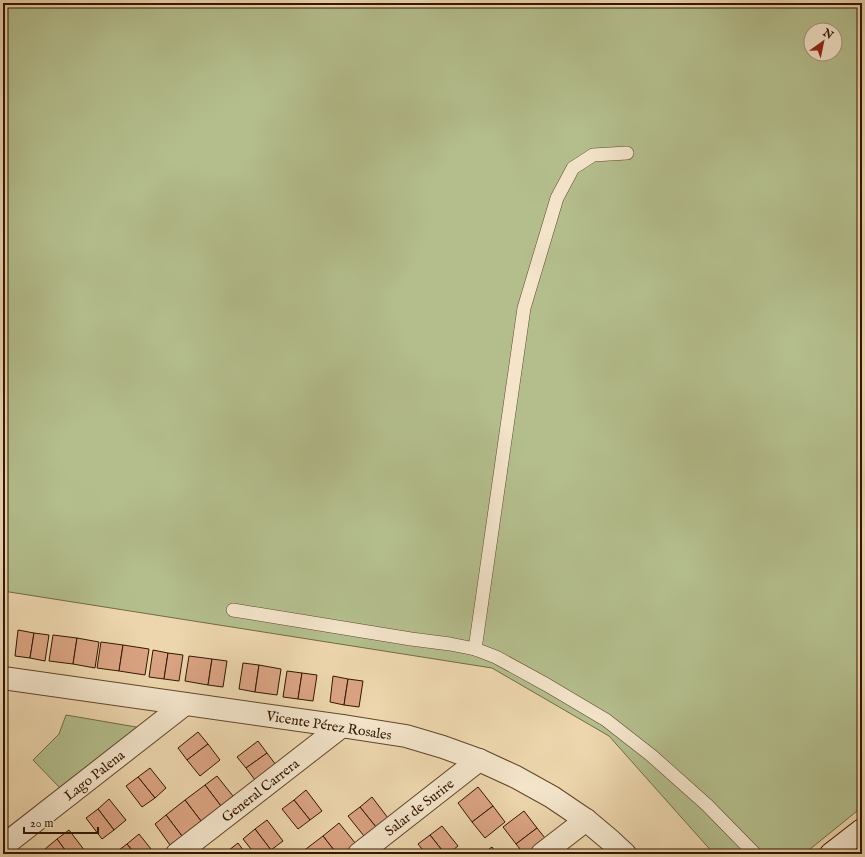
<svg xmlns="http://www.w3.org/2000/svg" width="865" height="857" font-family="'IM FELL English',serif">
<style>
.green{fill:#b4be8d;stroke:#736a46;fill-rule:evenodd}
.building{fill:#dba483;stroke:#321600}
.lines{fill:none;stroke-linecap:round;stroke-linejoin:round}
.lane-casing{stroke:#61462b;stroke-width:14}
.street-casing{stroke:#61462b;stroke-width:24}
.secondary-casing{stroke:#321600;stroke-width:24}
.lane{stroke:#f3e4ca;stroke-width:13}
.street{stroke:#f3e4ca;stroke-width:22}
.secondary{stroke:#f3e4ca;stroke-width:22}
.labels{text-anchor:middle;stroke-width:3;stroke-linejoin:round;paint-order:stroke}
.street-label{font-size:14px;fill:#321600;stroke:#f3e4ca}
</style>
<rect width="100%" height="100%" fill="#edd6ad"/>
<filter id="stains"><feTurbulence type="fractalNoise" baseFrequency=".005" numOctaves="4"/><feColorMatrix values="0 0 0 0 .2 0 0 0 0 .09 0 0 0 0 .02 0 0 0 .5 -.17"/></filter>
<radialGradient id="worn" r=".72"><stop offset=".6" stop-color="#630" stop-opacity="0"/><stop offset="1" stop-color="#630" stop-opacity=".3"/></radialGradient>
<g class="green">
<path d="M3 3H862V807L804 854H714L609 736 492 668 3 591ZM811 30H835V54H811Z"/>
<polygon points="66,715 142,728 61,789 33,760 59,734"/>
</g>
<g class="building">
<polygon points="18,630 34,633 30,658 15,656"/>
<polygon points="34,633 49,635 45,661 30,658"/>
<polygon points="53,635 77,638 73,664 49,661"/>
<polygon points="77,638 99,642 95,668 73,664"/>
<polygon points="101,642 123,645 119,671 97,668"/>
<polygon points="123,645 149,649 145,675 119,671"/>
<polygon points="153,650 168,653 164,679 149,677"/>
<polygon points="168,653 183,655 179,681 164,679"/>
<polygon points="189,656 212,659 208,685 185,681"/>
<polygon points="212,659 227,661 223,687 208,685"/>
<polygon points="243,663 259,665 255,692 239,689"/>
<polygon points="259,665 281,669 277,695 255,692"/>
<polygon points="287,671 302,673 298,699 283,697"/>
<polygon points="302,673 317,675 313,701 298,699"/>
<polygon points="333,676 348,679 344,705 330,702"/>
<polygon points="348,679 363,681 359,707 344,705"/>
<polygon points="198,732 208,744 187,760 178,748"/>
<polygon points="258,741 267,753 246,768 237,757"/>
<polygon points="208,744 220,760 200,776 187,760"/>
<polygon points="267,753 276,765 255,780 246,768"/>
<polygon points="150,768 166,788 155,798 138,777"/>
<polygon points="217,776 233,796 221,806 205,785"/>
<polygon points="138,777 155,798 142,807 126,786"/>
<polygon points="205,785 221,806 201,821 185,800"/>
<polygon points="478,787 493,806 472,822 458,803"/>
<polygon points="306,790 322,811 310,820 294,800"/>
<polygon points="372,797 388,818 376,827 360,807"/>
<polygon points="109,799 126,820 114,830 98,809"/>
<polygon points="185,800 201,821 182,836 166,815"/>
<polygon points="294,800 310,820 298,829 282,809"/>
<polygon points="493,806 505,822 485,838 472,822"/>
<polygon points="360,807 376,827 364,836 348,816"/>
<polygon points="98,809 114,830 102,839 86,818"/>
<polygon points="524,811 537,828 516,844 503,827"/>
<polygon points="166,815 182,836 170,845 155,824"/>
<polygon points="267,820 283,841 271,850 255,829"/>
<polygon points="339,823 356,844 342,854 337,854 323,836"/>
<polygon points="442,826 458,846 448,854 445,854 430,835"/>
<polygon points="537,828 549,843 534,854 524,854 516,844"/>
<polygon points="255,829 271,850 266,854 255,854 243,839"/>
<polygon points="69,830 85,851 81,854 68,854 57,839"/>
<polygon points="139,834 155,854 135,854 127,844"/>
<polygon points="430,835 445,854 426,854 418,844"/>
<polygon points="323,836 337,854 304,854 302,852"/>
<polygon points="57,839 68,854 49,854 45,849"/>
<polygon points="238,843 246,854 224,854"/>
<polygon points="127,844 135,854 116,854 115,853"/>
<polygon points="492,847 497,854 482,854"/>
</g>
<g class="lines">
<defs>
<g id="lane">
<polyline points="233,610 411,639 450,644 475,649 496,657 547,685 606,720 652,756 707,805 755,854"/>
<polyline points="475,649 524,308 557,198 573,168 593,155 627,153"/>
</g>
<g id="street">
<polyline points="3,678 342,726 406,736 443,747 479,760 516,777 552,797 586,820 611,841 625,854"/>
<polyline points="3,846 185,704"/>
<polyline points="177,854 342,726"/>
<polyline points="359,854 479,760"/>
<polyline points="542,854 586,820"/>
</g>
<polyline id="secondary" points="831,854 862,830"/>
</defs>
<use href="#lane" class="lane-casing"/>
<use href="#street" class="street-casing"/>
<use href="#secondary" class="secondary-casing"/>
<use href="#lane" class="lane"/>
<use href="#street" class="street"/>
<use href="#secondary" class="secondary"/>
</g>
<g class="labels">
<g class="street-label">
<text transform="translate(329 725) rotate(9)" y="5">Vicente Pérez Rosales</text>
<text transform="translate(94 775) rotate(-38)" y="5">Lago Palena</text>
<text transform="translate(260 790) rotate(-38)" y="5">General Carrera</text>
<text transform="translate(419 807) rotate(-38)" y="5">Salar de Surire</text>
</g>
</g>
<rect width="865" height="857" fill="none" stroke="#edd6ad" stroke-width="16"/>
<rect x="4" y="4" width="857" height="849" fill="none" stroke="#321600" stroke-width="2"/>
<rect x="8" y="8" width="849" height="841" fill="none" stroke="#321600"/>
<g transform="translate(823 42) rotate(33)"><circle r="19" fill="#f3e4ca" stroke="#a69279"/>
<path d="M0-3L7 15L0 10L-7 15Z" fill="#8f2418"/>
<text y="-6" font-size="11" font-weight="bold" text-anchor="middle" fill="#321600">N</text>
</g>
<path d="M24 827v6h74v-6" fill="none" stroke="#321600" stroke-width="2"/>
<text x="30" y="827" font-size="12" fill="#321600" stroke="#f3e4ca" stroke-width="3" paint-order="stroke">20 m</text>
<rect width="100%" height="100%" filter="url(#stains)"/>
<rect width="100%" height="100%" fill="url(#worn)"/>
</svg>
